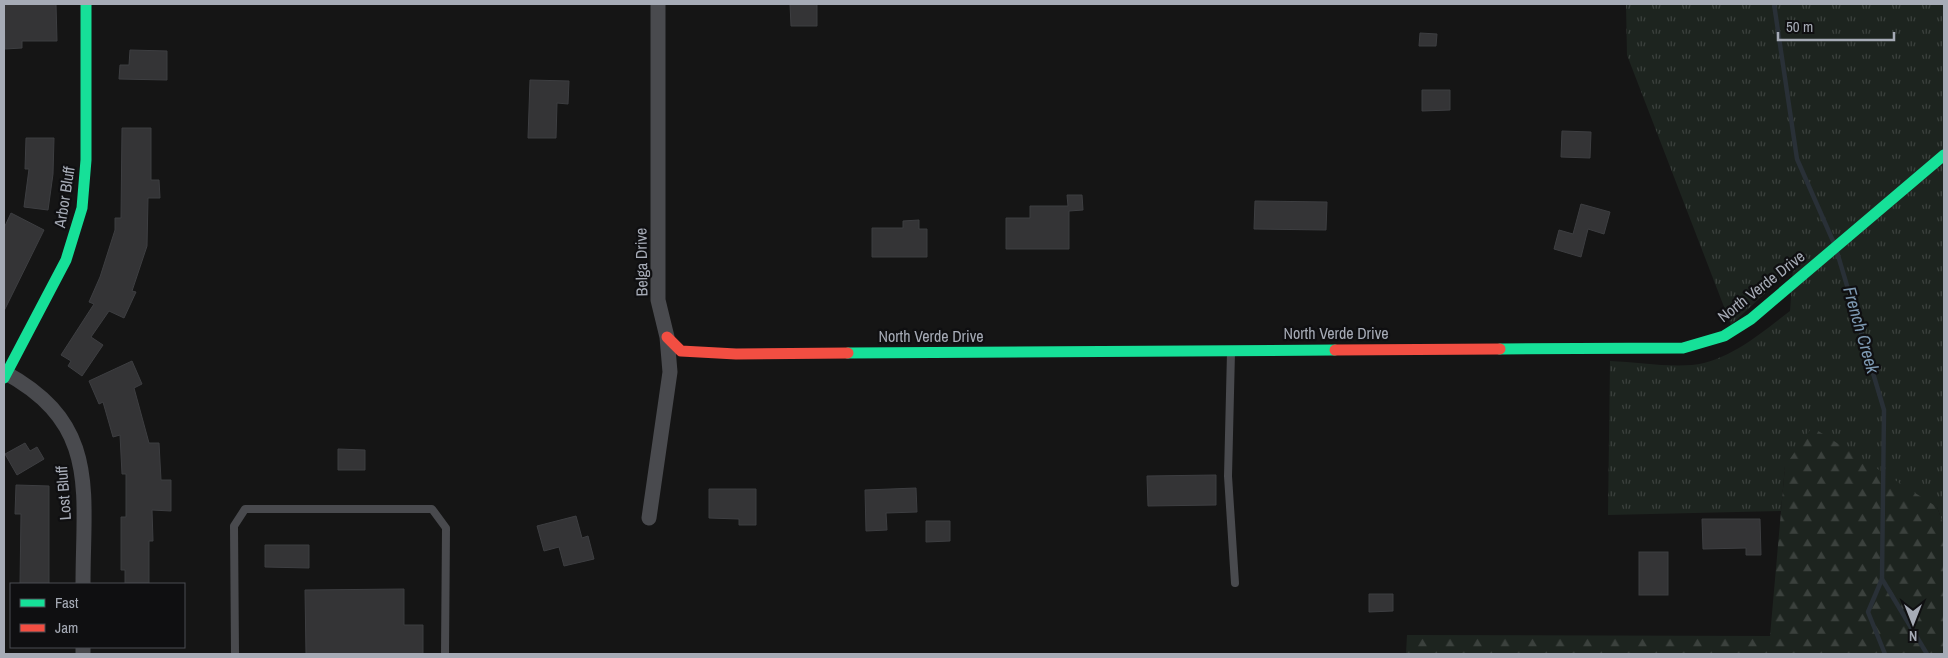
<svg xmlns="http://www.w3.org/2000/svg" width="1948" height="658" font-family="'Archivo Narrow',sans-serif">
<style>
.grass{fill:url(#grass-tufts)}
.forest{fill:url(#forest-firs)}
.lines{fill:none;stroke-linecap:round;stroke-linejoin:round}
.stream{stroke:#293037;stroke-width:4.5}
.building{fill:#343436;stroke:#3d3e41}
.lane{stroke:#494a4e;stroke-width:8}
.street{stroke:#494a4e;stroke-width:15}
.fast{stroke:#16e098;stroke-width:11}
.jam{stroke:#f24e42;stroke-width:11}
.labels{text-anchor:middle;stroke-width:4.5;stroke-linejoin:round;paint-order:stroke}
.street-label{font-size:16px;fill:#a6abb6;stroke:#0f0f11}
.water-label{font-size:18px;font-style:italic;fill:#7d98b1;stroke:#0f0f11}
</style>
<defs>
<pattern id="grass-tufts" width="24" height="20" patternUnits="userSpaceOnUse" patternTransform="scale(1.25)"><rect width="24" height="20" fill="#1d241f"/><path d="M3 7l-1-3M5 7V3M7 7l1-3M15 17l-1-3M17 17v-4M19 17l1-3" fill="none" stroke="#3b413d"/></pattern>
<pattern id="forest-firs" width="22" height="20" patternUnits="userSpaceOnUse" patternTransform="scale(1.25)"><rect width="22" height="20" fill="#1d241f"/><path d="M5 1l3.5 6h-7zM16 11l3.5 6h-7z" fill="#3b413d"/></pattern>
</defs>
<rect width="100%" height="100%" fill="#151515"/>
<path class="grass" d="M1626 4H1944V526L1937 507 1785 466 1781 511 1608 515 1610 361C1636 362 1665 367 1692 365 1729 361 1761 333 1790 311L1793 267 1731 325 1627 55Z"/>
<polygon class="forest" points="1812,427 1937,507 1944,526 1944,654 1406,654 1407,635 1770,636 1785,466"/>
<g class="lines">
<g class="stream">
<polyline points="1774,4 1797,159 1833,241"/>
<polyline points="1837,252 1884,410 1882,579 1927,654"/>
<polyline points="1882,579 1868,612 1885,654"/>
</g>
</g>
<g class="building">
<polygon points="4,4 56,4 57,41 22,41 22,48 5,49"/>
<polygon points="790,4 817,4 817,26 791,26"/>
<polygon points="1420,33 1437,34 1436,46 1419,46"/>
<polygon points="130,50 167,51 167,80 119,79 120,65 129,65"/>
<polygon points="530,80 569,81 568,104 557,103 556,138 528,138"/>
<polygon points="1422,90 1450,90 1450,110 1422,111"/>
<polygon points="122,128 151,128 151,180 159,180 160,198 148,198 147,246 132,291 136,292 124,318 109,311 91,337 103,345 82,376 68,366 71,361 61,355 94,304 89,302 100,277 115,230 115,218 121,218"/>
<polygon points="1562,131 1591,132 1590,158 1561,157"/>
<polygon points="26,138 54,138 53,174 48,210 24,207 29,169 25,169"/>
<polygon points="1067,195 1082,195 1083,210 1069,211 1069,249 1006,249 1006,218 1030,218 1030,206 1068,206"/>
<polygon points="1255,201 1327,202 1326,230 1254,229"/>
<polygon points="1581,204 1610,212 1604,234 1588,229 1581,257 1554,249 1559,230 1573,234"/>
<polygon points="11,213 44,230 4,311 4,228"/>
<polygon points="919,220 919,229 927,229 927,257 872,257 872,228 903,228 903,221"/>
<polygon points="132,361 142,384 134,388 149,443 159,443 161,480 171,480 171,511 152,510 153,541 149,541 149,583 125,583 125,570 121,570 121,517 126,517 126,474 122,474 120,435 113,437 103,402 99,404 89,381"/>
<polygon points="25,443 30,451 37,447 44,459 17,475 5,454"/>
<polygon points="338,449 365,450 365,470 338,470"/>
<polygon points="1216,475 1216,505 1148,506 1147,476"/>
<polygon points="16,485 49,486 49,584 20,584 21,514 15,514"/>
<polygon points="916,488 917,512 886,513 887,530 866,531 865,490"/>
<polygon points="709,489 756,489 756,525 739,525 739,519 709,518"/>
<polygon points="576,516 582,538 588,536 594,559 564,566 559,547 544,551 537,526"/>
<polygon points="1702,519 1760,519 1761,555 1746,555 1746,548 1703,549"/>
<polygon points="926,521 950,521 950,541 926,542"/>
<polygon points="265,545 309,545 309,568 265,567"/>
<rect x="1639" y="552" width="29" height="43"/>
<polygon points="404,589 404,625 423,625 423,654 306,654 305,590"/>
<polygon points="1369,594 1393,594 1393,611 1369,612"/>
</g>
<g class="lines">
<g class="lane">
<polyline points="1231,352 1228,476 1235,583"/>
<polyline points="235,654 234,526 245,509 432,509 446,528 445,654"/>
</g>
<g class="street">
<path d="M4 372C100 424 83 490 83 584"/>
<polyline points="649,518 670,372 667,337 658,300 658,4"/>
<polyline points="83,647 83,654"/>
</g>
<g class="fast">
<polyline points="1500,349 1683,348 1724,336 1751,319 1944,155"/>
<polyline points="848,353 1335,350"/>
<polyline points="4,378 66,260 82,208 86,160 86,4"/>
</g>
<g class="jam">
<polyline points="667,337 681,351 736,354 848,353"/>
<polyline points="1335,350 1500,349"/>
</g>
</g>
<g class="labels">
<g class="street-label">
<text transform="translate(64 197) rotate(-81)" y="6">Arbor Bluff</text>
<text transform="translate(641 262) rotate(-91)" y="6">Belga Drive</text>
<text transform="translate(1761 286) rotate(-38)" y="6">North Verde Drive</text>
<text x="1336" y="339">North Verde Drive</text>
<text x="931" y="342">North Verde Drive</text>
<text transform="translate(63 493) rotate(-94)" y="6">Lost Bluff</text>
</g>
<g class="water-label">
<text transform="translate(1861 330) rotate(74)" y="6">French Creek</text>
</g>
</g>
<rect width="1948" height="658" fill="none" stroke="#a6abb6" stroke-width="10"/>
<rect x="10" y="583" width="175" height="65" fill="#0f0f11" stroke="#4b4d53"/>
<rect x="20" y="599" width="25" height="8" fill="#16e098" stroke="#4b4d53"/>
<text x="55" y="608" font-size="15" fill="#a6abb6">Fast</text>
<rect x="20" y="624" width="25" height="8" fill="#f24e42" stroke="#4b4d53"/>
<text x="55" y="633" font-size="15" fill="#a6abb6">Jam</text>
<g transform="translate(1913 623) rotate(180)" stroke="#0f0f11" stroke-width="4" paint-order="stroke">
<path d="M0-4L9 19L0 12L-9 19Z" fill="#a6abb6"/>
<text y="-8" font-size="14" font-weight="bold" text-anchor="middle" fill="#a6abb6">N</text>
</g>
<path d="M1778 32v8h116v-8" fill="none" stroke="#a6abb6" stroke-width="2.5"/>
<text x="1786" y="32" font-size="15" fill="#a6abb6" stroke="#0f0f11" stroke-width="4" paint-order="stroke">50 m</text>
</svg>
